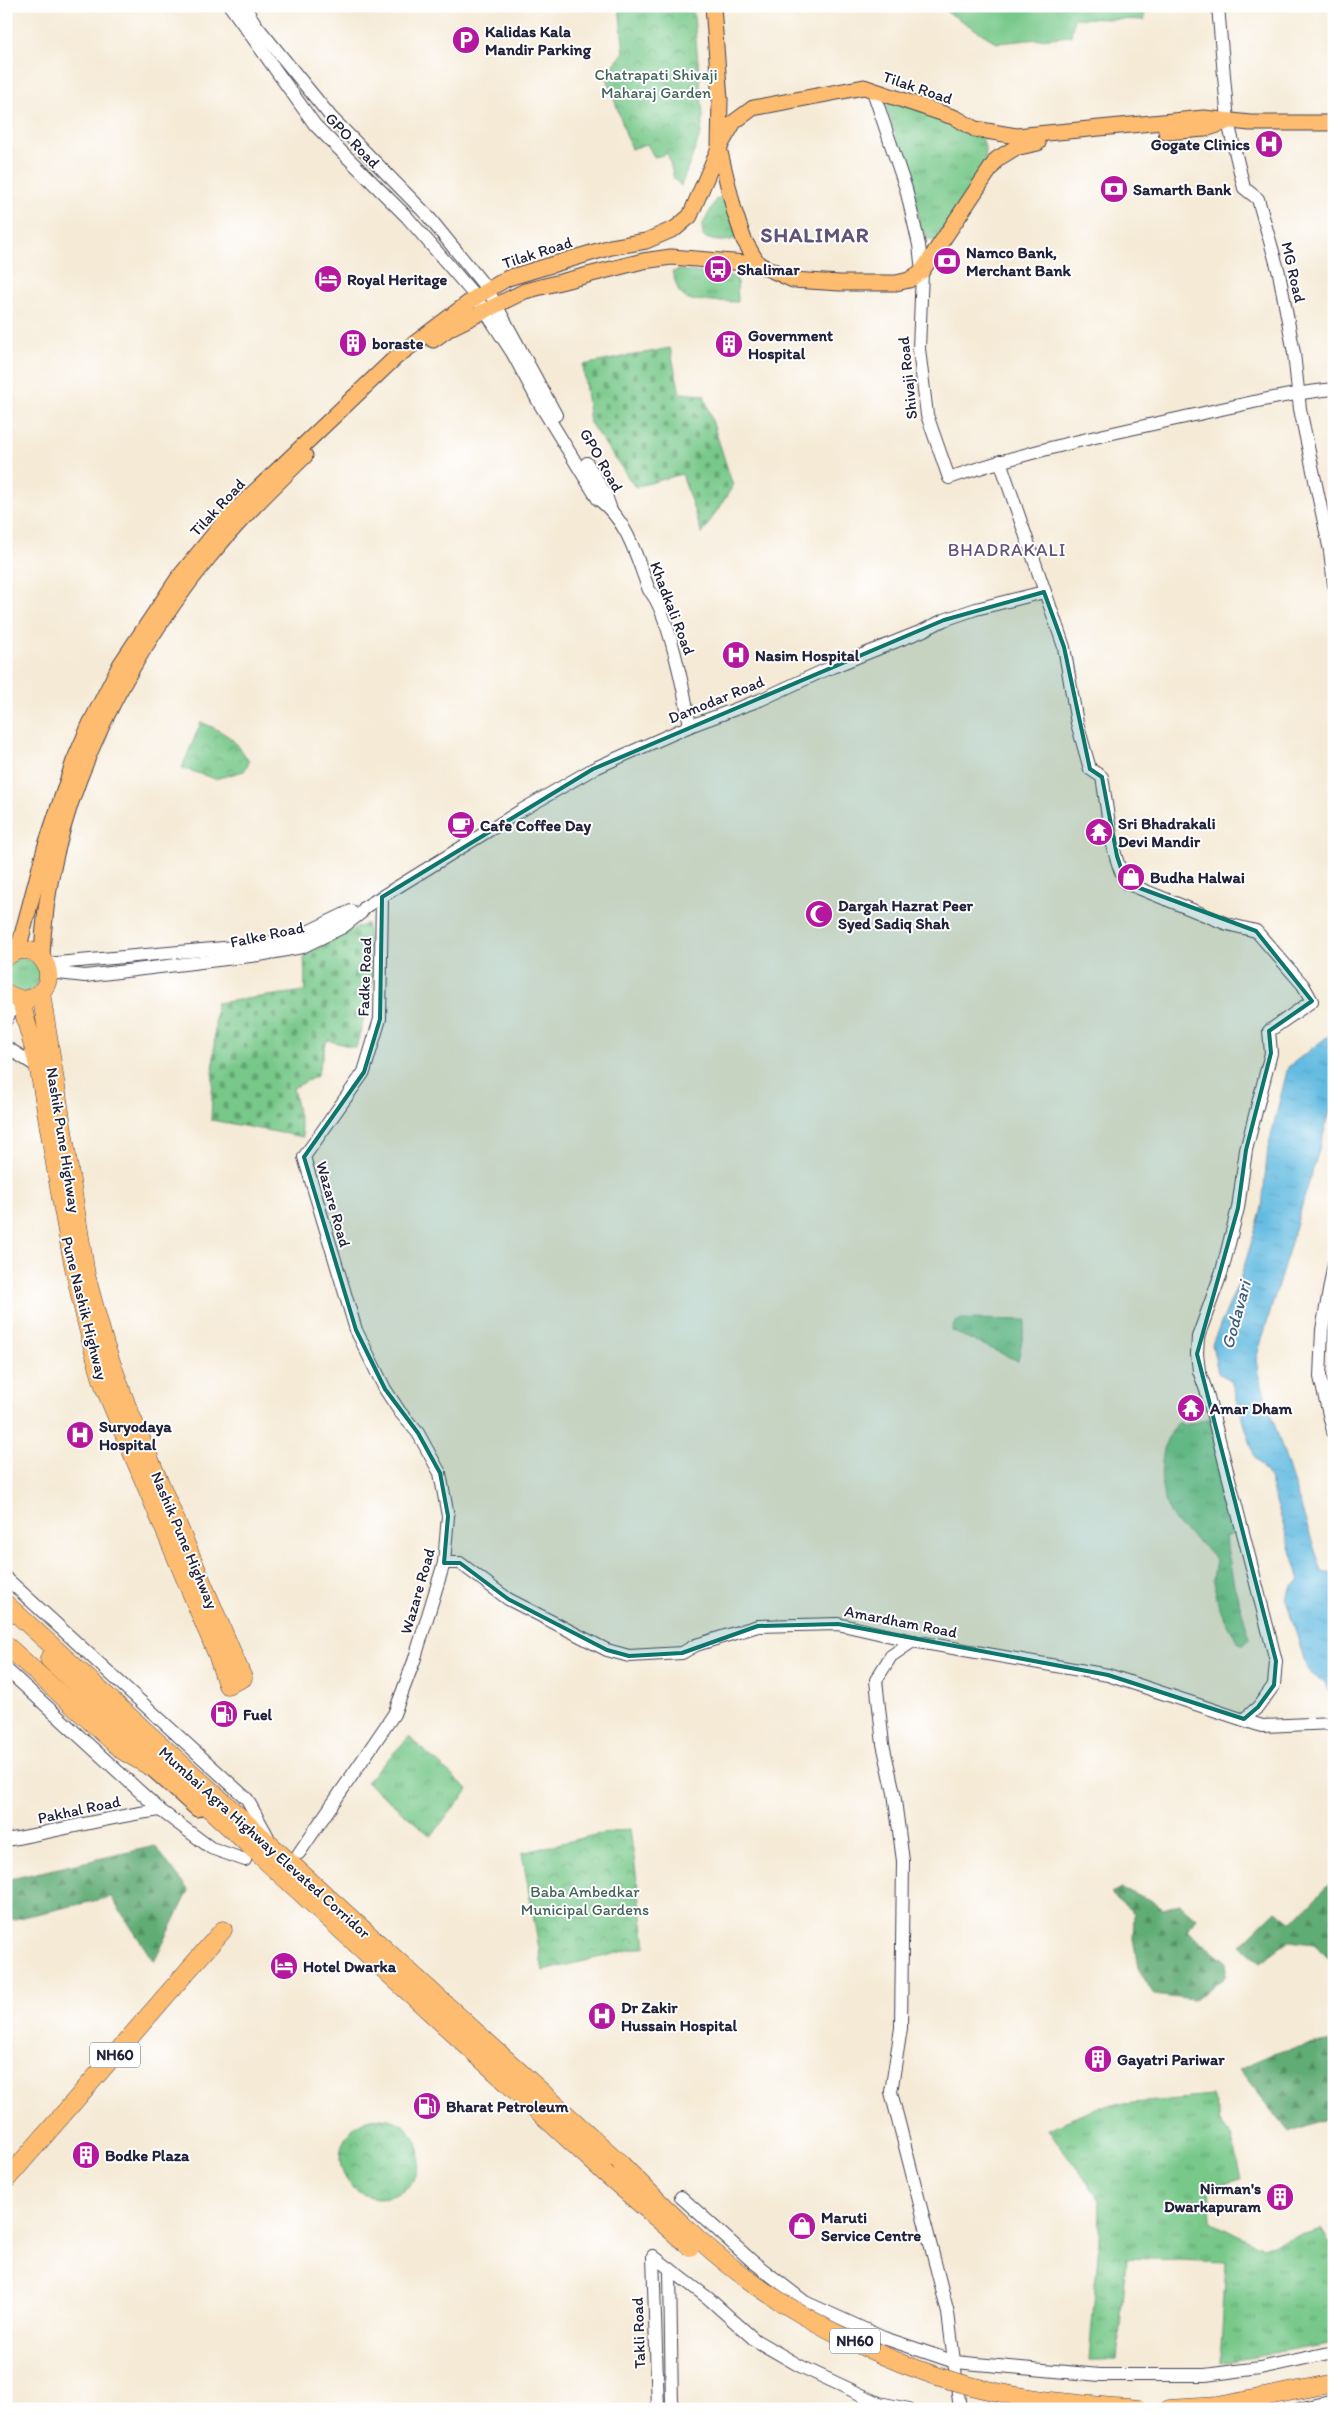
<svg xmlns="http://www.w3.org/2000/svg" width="1340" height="2415" font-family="Itim,sans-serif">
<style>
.grass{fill:url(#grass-tufts);stroke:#4c7562}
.forest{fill:url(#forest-firs);stroke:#426758}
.cemetery{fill:url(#cemetery-stones);stroke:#4c7562}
.park{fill:url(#park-crowns);stroke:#4c7562}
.garden{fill:#77c889;stroke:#4c7562}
.water{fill:url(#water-ripples);stroke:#436e8e}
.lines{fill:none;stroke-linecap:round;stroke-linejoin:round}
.minor-casing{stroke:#424052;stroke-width:14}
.major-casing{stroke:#424052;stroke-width:17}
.highway-casing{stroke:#424052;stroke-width:19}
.minor{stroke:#fff;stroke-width:12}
.major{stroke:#fdbc6f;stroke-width:15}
.highway{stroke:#fdbc6f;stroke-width:18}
.highway-bridge-casing{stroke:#424052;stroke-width:19;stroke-linecap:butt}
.highway-bridge{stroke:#fdbc6f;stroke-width:18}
.marked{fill:#0f766e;fill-opacity:0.2;stroke:#0f766e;stroke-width:4;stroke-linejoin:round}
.labels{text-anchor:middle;stroke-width:4;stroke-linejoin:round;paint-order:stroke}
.shield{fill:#fff;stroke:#646476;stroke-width:1}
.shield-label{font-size:15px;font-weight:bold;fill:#22223b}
.poi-label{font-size:16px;font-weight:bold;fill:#22223b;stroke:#fff;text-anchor:start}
.park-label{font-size:16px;fill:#44645a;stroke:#fff}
.street-label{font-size:16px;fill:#22223b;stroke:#fff}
.neighbourhood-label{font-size:18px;letter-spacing:1px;fill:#615478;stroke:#fff}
.water-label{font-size:18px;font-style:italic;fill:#3c5f7d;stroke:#fff}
.district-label{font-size:21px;font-weight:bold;letter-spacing:1px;fill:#615478;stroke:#fff}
</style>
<defs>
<pattern id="grass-tufts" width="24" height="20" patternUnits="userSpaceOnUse" patternTransform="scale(1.25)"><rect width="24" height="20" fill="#77c889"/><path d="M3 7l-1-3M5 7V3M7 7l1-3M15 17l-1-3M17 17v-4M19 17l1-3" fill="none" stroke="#61a271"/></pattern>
<pattern id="forest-firs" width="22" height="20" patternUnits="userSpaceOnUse" patternTransform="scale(1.25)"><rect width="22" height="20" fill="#61ac75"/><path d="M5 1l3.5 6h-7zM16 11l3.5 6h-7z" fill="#508c61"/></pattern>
<pattern id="cemetery-stones" width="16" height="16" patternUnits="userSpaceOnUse" patternTransform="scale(1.25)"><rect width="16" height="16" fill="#77c889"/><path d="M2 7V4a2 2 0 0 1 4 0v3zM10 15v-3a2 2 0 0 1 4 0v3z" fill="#61a271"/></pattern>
<pattern id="park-crowns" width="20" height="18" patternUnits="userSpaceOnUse" patternTransform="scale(1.25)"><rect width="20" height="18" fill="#77c889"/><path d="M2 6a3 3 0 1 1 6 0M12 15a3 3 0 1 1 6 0" fill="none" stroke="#61a271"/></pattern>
<pattern id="water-ripples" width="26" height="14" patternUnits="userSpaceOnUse" patternTransform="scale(1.25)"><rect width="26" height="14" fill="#64bbe1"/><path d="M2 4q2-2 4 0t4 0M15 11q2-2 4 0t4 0" fill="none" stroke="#56a0c2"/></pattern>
</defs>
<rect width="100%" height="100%" fill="#fff"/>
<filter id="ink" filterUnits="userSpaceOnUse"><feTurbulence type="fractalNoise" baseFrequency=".02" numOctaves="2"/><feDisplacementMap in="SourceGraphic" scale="10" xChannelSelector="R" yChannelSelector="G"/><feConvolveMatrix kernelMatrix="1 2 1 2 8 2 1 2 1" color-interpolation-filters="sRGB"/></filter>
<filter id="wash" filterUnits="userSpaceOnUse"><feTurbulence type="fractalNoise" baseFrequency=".0096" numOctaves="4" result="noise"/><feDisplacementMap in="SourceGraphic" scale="20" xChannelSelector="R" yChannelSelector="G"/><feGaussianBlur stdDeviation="1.12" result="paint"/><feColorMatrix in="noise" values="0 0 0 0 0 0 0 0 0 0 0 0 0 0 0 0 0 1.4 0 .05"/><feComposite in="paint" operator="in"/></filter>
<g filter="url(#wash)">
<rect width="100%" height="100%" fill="#f5ead6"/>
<g class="grass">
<path d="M888 97 979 134C1003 166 954 215 936 241L928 239 919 225 916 198 885 104Z"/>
<polygon points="679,270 737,277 738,302 688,300 679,292 672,272"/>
<circle cx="23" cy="975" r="17"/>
<polygon points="962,1319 1026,1320 1018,1361 952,1331 954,1323"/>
<path d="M1211 1418 1238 1533 1225 1537 1234 1585 1250 1638 1244 1645 1237 1642 1219 1607 1213 1580 1216 1560C1206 1545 1191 1538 1179 1526 1160 1505 1158 1472 1165 1445 1167 1437 1174 1429 1178 1422L1184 1425Z"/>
<polygon points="409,1737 468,1790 431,1836 366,1782"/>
<polygon points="1212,2096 1220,2121 1231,2136 1241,2180 1209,2188 1211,2221 1262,2247 1321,2229 1334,2249 1334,2343 1220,2363 1226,2262 1126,2258 1117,2360 1089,2360 1099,2241 1100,2200 1048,2129 1101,2106"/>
</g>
<g class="forest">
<polygon points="155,1846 189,1891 154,1962 111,1897 6,1921 6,1891 10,1879"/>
<polygon points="1331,1882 1334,1883 1334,1963 1313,1944 1289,1941 1260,1962 1240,1945 1276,1910 1292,1922"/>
<polygon points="1121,1889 1149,1899 1163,1909 1180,1904 1196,1918 1188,1931 1227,1962 1225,1977 1194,2000 1154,1995 1138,1968 1133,1939 1134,1913 1111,1894"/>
<path d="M1334 2041V2116L1289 2132 1239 2069C1269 2052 1299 2046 1334 2041Z"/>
</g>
<g class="cemetery">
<polygon points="670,348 680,393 704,395 733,486 702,534 682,474 635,487 590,423 583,365"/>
<polygon points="367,923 373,983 356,1048 327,1040 317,1076 293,1088 303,1137 211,1120 216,1003 305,991 304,954"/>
</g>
<g class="park">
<polygon points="619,6 693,6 703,116 701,133 681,186 674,179 668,154 654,157 647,144 631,149 606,75 624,52"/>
<path d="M723 197 727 199 737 237C729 243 711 242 703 236L702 226 716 199Z"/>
<path d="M201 722C226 733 235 738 249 762L244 771 215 779 182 768Z"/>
<polygon points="630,1829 646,1946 543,1971 522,1853 590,1836"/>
<circle cx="380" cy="2158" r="40"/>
</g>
<polygon class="garden" points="938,6 1143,6 1145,20 1074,18 1071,36 997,43"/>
<polygon class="water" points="1334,1028 1334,1099 1256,1359 1258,1373 1322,1572 1330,1572 1334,1580 1334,1705 1325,1682 1309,1673 1307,1669 1286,1599 1292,1586 1300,1581 1297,1570 1268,1475 1255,1458 1231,1380 1218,1373 1212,1344 1239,1282 1257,1225 1262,1207 1268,1148 1288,1067 1332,1033"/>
</g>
<g filter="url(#ink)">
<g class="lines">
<defs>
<g id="minor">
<path d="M230 6 315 125 407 217 476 297 513 354 538 401 598 499C628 521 636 556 649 590 668 610 685 695 690 726"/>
<polyline points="244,6 256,25 331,117 427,215 488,290 556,415"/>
<polyline points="1218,6 1228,122 1244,188 1258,199 1279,273 1294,353 1300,409 1330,551 1334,585"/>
<path d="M873 91 906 189 919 245 922 271 919 349 927 415 949 478C1025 452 1102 435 1181 418 1231 407 1282 394 1334 389"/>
<path d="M1000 461 1064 647 1077 723 1090 769 1102 777C1108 811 1110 853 1126 883L1227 924 1256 931 1303 985 1312 1001 1269 1031 1271 1053 1246 1150 1238 1208 1222 1271 1198 1337 1197 1354 1199 1371 1207 1393 1276 1661 1274 1685 1258 1707 1244 1719"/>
<polyline points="587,463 605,493 610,507"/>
<polyline points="46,964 257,945 297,937 351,911"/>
<polyline points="49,972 85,976 259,955 302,947 343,927 361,913 365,907 522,810 593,769 690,726 760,700 825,670 922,631 944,620 976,609 1044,592"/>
<polyline points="6,1020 18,999"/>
<polyline points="6,1047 38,1067"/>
<polyline points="1334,1263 1322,1330 1320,1377 1334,1435"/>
<polyline points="444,1563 460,1563 508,1599 607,1650 629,1656 682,1653 696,1645 758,1626 838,1624 913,1641 1108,1675 1262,1726 1334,1723"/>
<polyline points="6,1578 247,1799 268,1837"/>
<polyline points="913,1641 891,1656 876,1680 883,1744 894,1793 903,1861 901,2028 891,2092 948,2313 960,2409"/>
<polyline points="6,1669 160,1810 211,1848 245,1860"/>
<path d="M6 1840C58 1831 108 1817 160 1810"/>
<polyline points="299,1853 394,1714 414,1661 444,1563 448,1516 440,1473 418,1433 400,1412 385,1389 356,1330 304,1157 364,1072 380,1019 382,897"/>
<polyline points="681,2197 752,2261 805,2302 884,2338 955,2362 1100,2375 1205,2375 1260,2368 1334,2352"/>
<polyline points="653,2256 708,2298 755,2340 800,2366 879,2403 909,2409"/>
<polyline points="653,2256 658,2409"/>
<polyline points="670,2269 672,2409"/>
<polyline points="1299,2409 1334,2401"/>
</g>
<g id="major">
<polyline points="713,6 720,100 719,148 734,210 744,240 758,264"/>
<polyline points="1166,132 1205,129 1224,123"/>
<polyline points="433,340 450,328 525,291 643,261 671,257 758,264 793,280 840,283 896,283 909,280 922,271 997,159 1015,148 1038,143"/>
<polyline points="18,950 45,848 74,761 90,724 120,665 134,644 179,577 227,518 395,358 476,297 508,278 611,247 646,241 676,228 690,216 719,148 734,122 753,108 864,87 956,118 975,129 1016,136 1204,118 1250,123 1334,123"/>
<path d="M42 957C47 811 118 670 209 557 238 521 272 488 305 456"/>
<polyline points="140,1758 197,1809"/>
</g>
<g id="highway">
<path d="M6 957C43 929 71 994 21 1000L6 993"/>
<path d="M21 1000C26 1024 34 1047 39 1070 58 1177 72 1285 105 1389L217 1654 227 1685 243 1678 127 1406 105 1345 86 1275 41 993"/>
<polyline points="6,1604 622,2165"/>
<polyline points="6,1645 123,1751 149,1766"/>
<polyline points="49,1659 128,1734 605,2173"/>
<polyline points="6,2180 223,1930"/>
<polyline points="1169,2409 1218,2406 1334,2383"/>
</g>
</defs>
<use href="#minor" class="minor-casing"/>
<use href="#major" class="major-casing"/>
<use href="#highway" class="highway-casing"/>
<use href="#minor" class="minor"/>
<use href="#major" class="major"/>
<use href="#highway" class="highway"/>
<defs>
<g id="highway-bridge">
<path d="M622 2165C659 2202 696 2240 738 2272 803 2322 899 2369 979 2388 1031 2401 1086 2405 1140 2409"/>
<polyline points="605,2173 690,2247"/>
</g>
</defs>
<use href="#highway-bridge" class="highway-bridge-casing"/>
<use href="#highway-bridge" class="highway-bridge"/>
</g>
</g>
<path class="marked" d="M1044 592 1064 647 1090 769 1102 777 1117 856 1126 883 1256 931 1312 1001 1269 1031 1271 1053 1246 1150 1238 1208 1197 1354 1276 1661 1274 1685 1258 1707 1244 1719 1108 1675 838 1624 758 1626 682 1653 629 1656 607 1650 508 1599 460 1563H444L448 1516 440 1473 418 1433 385 1389 356 1330 304 1157 364 1072 380 1019 382 897 593 769 944 620Z"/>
<defs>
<symbol id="parking-disc" viewBox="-11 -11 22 22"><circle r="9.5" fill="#b5179e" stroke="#fff"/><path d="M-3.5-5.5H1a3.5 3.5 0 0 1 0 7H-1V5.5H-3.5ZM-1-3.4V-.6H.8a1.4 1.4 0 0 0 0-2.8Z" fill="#fff"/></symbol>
<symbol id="hospital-disc" viewBox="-11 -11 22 22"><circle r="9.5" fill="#b5179e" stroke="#fff"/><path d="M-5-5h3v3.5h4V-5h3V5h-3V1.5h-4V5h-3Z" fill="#fff"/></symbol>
<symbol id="bank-disc" viewBox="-11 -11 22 22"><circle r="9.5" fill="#b5179e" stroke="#fff"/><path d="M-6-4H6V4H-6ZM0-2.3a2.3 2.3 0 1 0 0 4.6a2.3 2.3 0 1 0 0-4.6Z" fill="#fff"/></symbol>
<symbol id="bus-disc" viewBox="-11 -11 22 22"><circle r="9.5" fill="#b5179e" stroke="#fff"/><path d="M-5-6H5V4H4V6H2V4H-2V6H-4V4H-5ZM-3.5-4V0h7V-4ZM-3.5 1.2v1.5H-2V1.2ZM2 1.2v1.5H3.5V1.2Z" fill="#fff"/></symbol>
<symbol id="hotel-disc" viewBox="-11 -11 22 22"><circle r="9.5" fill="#b5179e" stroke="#fff"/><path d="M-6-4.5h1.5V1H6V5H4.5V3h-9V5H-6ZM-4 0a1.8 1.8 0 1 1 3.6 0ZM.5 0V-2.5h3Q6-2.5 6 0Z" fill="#fff"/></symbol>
<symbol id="building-disc" viewBox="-11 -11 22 22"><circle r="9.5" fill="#b5179e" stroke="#fff"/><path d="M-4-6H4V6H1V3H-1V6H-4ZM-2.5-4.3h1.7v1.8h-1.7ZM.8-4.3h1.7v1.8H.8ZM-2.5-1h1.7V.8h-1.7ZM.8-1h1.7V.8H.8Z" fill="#fff"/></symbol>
<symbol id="cafe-disc" viewBox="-11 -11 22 22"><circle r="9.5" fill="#b5179e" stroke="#fff"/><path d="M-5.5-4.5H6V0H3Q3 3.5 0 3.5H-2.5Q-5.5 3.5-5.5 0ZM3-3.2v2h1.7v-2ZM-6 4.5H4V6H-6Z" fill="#fff"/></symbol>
<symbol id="temple-disc" viewBox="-11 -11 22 22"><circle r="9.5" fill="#b5179e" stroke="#fff"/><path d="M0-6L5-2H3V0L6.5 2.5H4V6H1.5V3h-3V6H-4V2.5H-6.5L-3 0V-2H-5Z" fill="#fff"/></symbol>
<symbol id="shop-disc" viewBox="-11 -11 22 22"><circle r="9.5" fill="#b5179e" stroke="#fff"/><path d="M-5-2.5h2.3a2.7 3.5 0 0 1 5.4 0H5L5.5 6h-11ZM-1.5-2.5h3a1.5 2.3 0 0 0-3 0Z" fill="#fff"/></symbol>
<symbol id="mosque-disc" viewBox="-11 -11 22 22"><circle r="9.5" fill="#b5179e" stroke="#fff"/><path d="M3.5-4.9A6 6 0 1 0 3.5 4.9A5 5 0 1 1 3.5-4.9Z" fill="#fff"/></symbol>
<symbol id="fuel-disc" viewBox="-11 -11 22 22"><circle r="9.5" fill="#b5179e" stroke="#fff"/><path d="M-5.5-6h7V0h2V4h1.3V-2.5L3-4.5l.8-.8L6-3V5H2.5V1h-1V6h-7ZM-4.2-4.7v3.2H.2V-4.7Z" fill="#fff"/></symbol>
</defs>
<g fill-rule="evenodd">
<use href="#parking-disc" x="450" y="24" width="32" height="32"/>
<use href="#hospital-disc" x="1253" y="128" width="32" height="32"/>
<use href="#bank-disc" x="1098" y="173" width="32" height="32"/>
<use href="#bank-disc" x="931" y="245" width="32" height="32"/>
<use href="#bus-disc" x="702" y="253" width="32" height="32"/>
<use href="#hotel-disc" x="312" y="263" width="32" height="32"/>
<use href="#building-disc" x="337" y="327" width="32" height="32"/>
<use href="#building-disc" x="713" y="328" width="32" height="32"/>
<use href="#hospital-disc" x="720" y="639" width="32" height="32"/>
<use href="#cafe-disc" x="445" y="809" width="32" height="32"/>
<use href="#temple-disc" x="1083" y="816" width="32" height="32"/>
<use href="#shop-disc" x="1115" y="861" width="32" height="32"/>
<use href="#mosque-disc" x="803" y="898" width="32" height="32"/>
<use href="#temple-disc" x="1175" y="1392" width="32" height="32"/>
<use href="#hospital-disc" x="64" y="1419" width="32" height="32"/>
<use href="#fuel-disc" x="208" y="1698" width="32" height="32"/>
<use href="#hotel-disc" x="268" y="1950" width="32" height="32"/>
<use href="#hospital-disc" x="586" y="2000" width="32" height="32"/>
<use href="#building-disc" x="1082" y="2043" width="32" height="32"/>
<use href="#fuel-disc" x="411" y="2090" width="32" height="32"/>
<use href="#building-disc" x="70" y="2139" width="32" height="32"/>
<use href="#building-disc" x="1264" y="2181" width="32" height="32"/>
<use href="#shop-disc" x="786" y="2210" width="32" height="32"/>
</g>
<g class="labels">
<g class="shield">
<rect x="90" y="2042.5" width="50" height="25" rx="4"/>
<rect x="830" y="2328.5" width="50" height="25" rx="4"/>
</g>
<g class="shield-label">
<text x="115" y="2060">NH60</text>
<text x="855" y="2346">NH60</text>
</g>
<g class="poi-label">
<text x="485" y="37">Kalidas Kala<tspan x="485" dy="18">Mandir Parking</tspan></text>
<text x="1250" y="150" text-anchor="end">Gogate Clinics</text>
<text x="1133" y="195">Samarth Bank</text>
<text x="966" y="258">Namco Bank,<tspan x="966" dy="18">Merchant Bank</tspan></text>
<text x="737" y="275">Shalimar</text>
<text x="347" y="285">Royal Heritage</text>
<text x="748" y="341">Government<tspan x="748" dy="18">Hospital</tspan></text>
<text x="372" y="349">boraste</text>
<text x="755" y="661">Nasim Hospital</text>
<text x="1118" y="829">Sri Bhadrakali<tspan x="1118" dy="18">Devi Mandir</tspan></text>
<text x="480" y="831">Cafe Coffee Day</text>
<text x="1150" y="883">Budha Halwai</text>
<text x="838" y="911">Dargah Hazrat Peer<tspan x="838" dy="18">Syed Sadiq Shah</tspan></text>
<text x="1210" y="1414">Amar Dham</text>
<text x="99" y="1432">Suryodaya<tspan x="99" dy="18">Hospital</tspan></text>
<text x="243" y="1720">Fuel</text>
<text x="303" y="1972">Hotel Dwarka</text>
<text x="621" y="2013">Dr Zakir<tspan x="621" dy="18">Hussain Hospital</tspan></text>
<text x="1117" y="2065">Gayatri Pariwar</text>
<text x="446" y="2112">Bharat Petroleum</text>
<text x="105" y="2161">Bodke Plaza</text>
<text x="1261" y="2194" text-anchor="end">Nirman's<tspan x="1261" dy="18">Dwarkapuram</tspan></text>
<text x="821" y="2223">Maruti<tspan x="821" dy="18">Service Centre</tspan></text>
</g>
<g class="park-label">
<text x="656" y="80">Chatrapati Shivaji<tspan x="656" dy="18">Maharaj Garden</tspan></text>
<text x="585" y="1897">Baba Ambedkar<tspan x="585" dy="18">Municipal Gardens</tspan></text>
</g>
<g class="street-label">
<text transform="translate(918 87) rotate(19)" y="6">Tilak Road</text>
<text transform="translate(353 140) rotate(46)" y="6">GPO Road</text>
<text transform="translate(537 252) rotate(-18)" y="6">Tilak Road</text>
<text transform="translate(1294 272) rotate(77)" y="6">MG Road</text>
<text transform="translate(907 378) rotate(-96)" y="6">Shivaji Road</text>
<text transform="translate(602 460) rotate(60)" y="6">GPO Road</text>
<text transform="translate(217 507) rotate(-47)" y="6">Tilak Road</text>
<text transform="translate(673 608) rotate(69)" y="6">Khadkali Road</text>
<text transform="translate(716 699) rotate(-22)" y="6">Damodar Road</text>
<text transform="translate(267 934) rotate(-12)" y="6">Falke Road</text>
<text transform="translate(364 977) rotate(-88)" y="6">Fadke Road</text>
<text transform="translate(64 1140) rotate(81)" y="6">Nashik Pune Highway</text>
<text transform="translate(334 1204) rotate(74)" y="6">Wazare Road</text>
<text transform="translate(85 1308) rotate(76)" y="6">Pune Nashik Highway</text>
<text transform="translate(185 1540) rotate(67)" y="6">Nashik Pune Highway</text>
<text transform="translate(417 1591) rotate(-74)" y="6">Wazare Road</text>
<text transform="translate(901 1621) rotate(11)" y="6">Amardham Road</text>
<text transform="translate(79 1809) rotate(-12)" y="6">Pakhal Road</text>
<text transform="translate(265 1842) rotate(42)" y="6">Mumbai Agra Highway Elevated Corridor</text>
<text transform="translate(638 2333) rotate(-92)" y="6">Takli Road</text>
</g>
<g class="neighbourhood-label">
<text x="1007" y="556">BHADRAKALI</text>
</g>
<g class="water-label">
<text transform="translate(1236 1315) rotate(-75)" y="6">Godavari</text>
</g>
<g class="district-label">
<text x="815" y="242">SHALIMAR</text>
</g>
</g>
<rect width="1340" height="2415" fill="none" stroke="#fff" stroke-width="25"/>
</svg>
